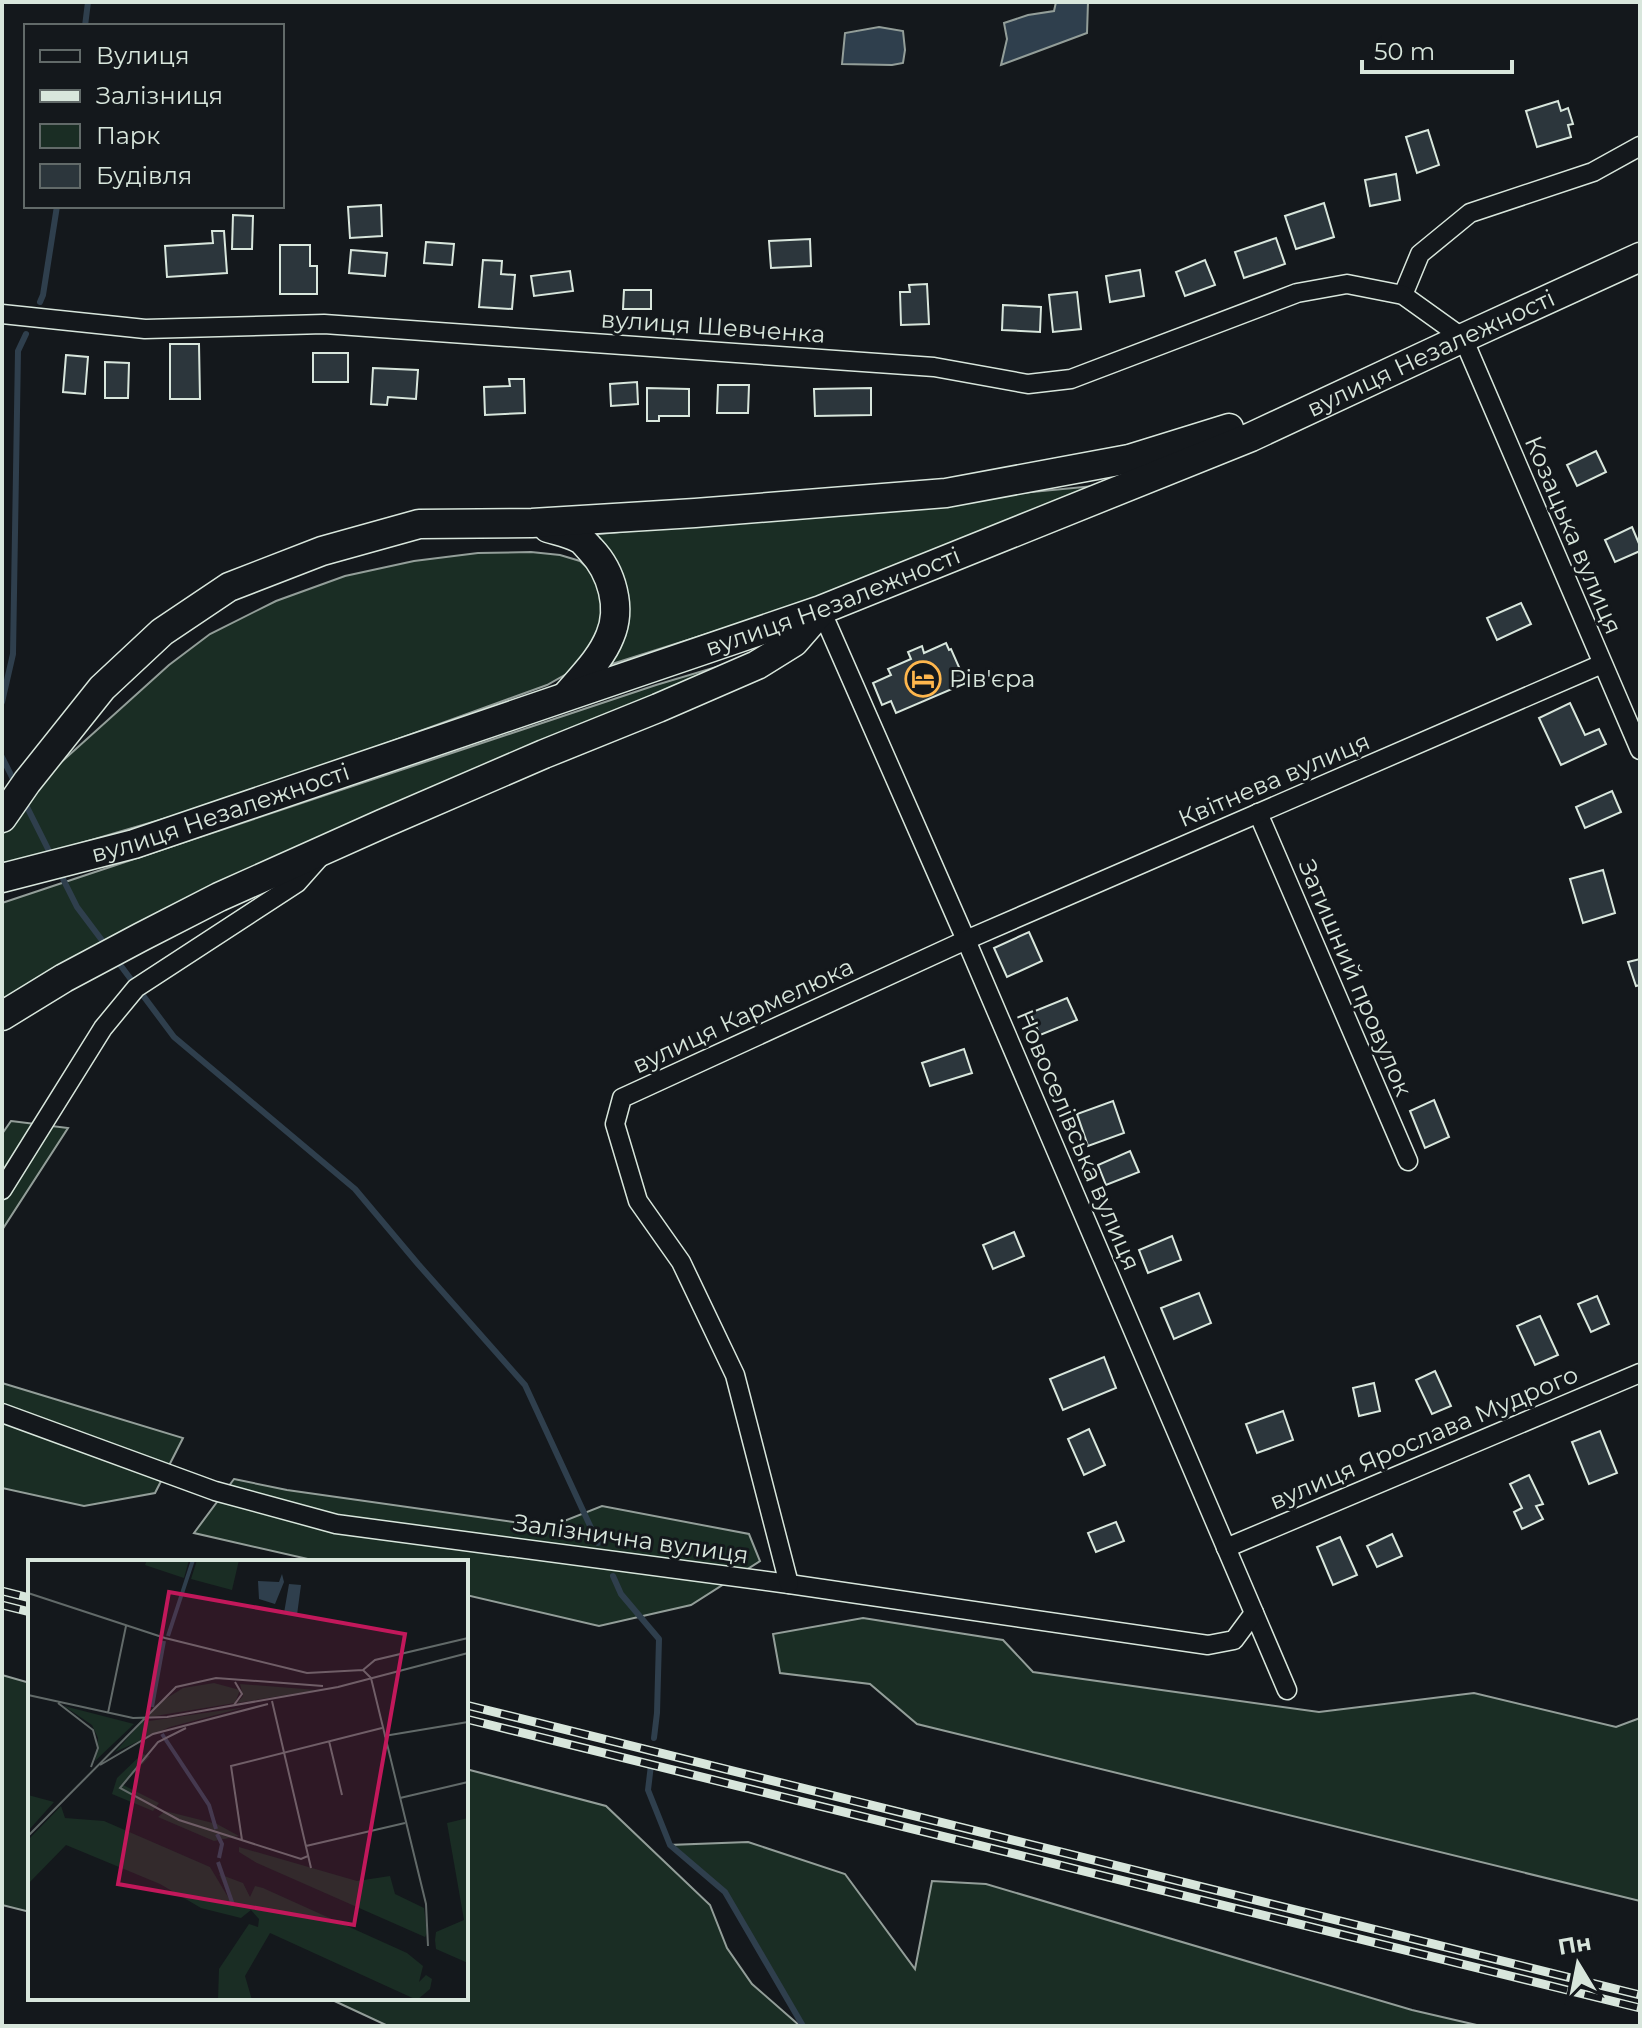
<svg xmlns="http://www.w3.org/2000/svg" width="1642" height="2028" font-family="Montserrat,sans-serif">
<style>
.green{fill:#1a2d24;stroke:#939e99;stroke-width:2}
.water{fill:#2f3f4d;stroke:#939e99;stroke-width:2}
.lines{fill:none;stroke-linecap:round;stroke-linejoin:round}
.stream{stroke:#2f3f4d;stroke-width:6}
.building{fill:#2c363c;stroke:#d8e6dc;stroke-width:2}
.street-casing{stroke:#d8e6dc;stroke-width:21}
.primary-casing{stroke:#d8e6dc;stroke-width:31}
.street{stroke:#14181c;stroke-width:18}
.primary{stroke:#14181c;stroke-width:28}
.rail-casing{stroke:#d8e6dc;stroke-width:9}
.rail{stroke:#14181c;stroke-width:6;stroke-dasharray:18;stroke-linecap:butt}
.labels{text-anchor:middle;stroke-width:6;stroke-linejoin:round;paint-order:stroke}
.street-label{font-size:24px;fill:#d8e6dc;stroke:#14181c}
.poi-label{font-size:24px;fill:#d8e6dc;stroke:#14181c;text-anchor:start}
.inset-river{fill:none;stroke:#2f3f4d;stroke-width:4}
.inset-road{fill:none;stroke:#626a69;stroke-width:2}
.view{fill:#c2185b;fill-opacity:0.15;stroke:#c2185b;stroke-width:4}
.inset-edge{fill:none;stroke:#d8e6dc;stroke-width:4}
</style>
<rect width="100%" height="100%" fill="#14181c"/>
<g class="green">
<polygon points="1115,484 827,596 593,670 616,648 589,535"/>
<polygon points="531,552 560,555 580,561 600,579 603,625 577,668 547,685 238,797 13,863 2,862 2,835 37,784 169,665 210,634 276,601 345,576 414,561 478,553"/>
<polygon points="773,650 2,1005 2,903 656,685"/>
<polygon points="11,1121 68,1128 2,1230 2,1134"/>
<polygon points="2,1383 183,1438 155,1493 84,1506 2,1488"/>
<polygon points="234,1479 287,1490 549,1527 602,1506 749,1534 760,1561 691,1605 599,1626 466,1595 466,1562 321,1562 194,1533"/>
<polygon points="863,1618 1003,1640 1033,1672 1319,1712 1474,1693 1616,1727 1640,1718 1640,1901 917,1724 870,1684 780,1673 773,1634"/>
<polygon points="2,1675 30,1683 30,1912 2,1905"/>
<polygon points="466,1769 606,1806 710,1905 727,1948 752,1984 800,2026 388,2026 328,1998 466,1998"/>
<polygon points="748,1842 845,1874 915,1969 932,1881 986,1884 1412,2010 1481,2026 803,2026 725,1892 670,1845"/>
</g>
<g class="water">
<polygon points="1056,2 1088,2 1087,33 1001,65 1007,39 1004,23 1028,15 1054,11"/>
<polygon points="879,27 903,31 905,50 903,63 892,65 842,64 845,33"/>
</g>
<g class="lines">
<g class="stream">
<polyline points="85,26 88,2"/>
<polyline points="40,302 43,295 57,206"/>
<polyline points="2,702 13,654 18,351 26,334"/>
<polyline points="2,757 16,785"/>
<polyline points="25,803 48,849"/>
<polyline points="63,879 77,907 104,943"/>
<polyline points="118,962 174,1037 355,1189 418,1264 525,1385 598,1543"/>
<polyline points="613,1576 621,1594 659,1639 657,1713 654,1738"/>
<polyline points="651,1765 648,1790 670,1845 725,1892 803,2026"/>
</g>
</g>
<g class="building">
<polygon points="1558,101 1561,111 1568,108 1573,124 1568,125 1571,137 1537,147 1526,111"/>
<polygon points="1428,130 1439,165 1417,173 1406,137"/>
<polygon points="1396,174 1400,200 1370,206 1365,180"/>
<polygon points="1324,203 1334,237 1296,249 1285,216"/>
<polygon points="381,205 382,236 350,238 348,207"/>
<polygon points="233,215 253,216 252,249 232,249"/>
<polygon points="212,231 224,231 227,273 167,277 165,246 213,243"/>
<polygon points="1276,238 1285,264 1244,278 1235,252"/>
<polygon points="810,239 811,266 771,268 769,241"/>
<polygon points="426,242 454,244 452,265 424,263"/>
<polygon points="280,245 310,245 310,266 317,266 317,294 280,294"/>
<polygon points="351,250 387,253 385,276 349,273"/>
<polygon points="483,260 502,261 501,274 515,275 512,309 479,307"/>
<polygon points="1205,260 1215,285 1185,296 1176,272"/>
<polygon points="1140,270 1144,296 1110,302 1106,276"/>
<polygon points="570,271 573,291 534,296 531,276"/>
<polygon points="927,284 929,324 901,325 900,292 910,292 909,285"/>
<polygon points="624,290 651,290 651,309 623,309"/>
<polygon points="1077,292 1081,329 1053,332 1049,295"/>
<polygon points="1003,305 1041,307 1040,332 1002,330"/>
<polygon points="170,344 199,344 200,399 170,399"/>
<rect x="313" y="353" width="35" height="29"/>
<polygon points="66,355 88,357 85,394 63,392"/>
<polygon points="105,362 129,363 128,398 105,398"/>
<polygon points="373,368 418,370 416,399 388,397 387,405 371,404"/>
<polygon points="509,379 524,379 525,413 485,415 484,387 510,386"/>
<polygon points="637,382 638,404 611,406 610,384"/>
<polygon points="718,385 749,385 748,413 717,413"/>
<polygon points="647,388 689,389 689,416 659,416 659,421 647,421"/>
<polygon points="871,388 871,415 815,416 814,389"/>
<polygon points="1596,451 1606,472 1577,486 1567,465"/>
<polygon points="1632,527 1640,546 1640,551 1615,562 1605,540"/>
<polygon points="1521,603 1531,624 1497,640 1487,618"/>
<polygon points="946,643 949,650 951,649 966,683 896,713 891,701 882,705 873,683 891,675 888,669 911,659 908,652 922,646 924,653"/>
<polygon points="1570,703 1585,735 1599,729 1606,744 1561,765 1539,718"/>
<polygon points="1612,791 1621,812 1585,828 1576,807"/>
<polygon points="1603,870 1615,913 1583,923 1570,879"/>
<polygon points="1029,932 1042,961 1007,977 994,948"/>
<polygon points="1640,959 1640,985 1636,986 1628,962"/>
<polygon points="1067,998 1077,1020 1040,1035 1030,1013"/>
<polygon points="964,1049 972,1073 930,1086 922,1063"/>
<polygon points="1434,1100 1449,1137 1425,1148 1410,1111"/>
<polygon points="1113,1101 1124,1133 1088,1146 1077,1114"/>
<polygon points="1130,1151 1139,1172 1106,1185 1098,1165"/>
<polygon points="1014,1232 1024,1256 993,1269 983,1245"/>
<polygon points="1172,1236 1181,1260 1148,1273 1139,1250"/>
<polygon points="1199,1293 1211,1323 1174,1339 1161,1308"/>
<polygon points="1597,1296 1609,1324 1591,1332 1578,1304"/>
<polygon points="1540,1316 1558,1355 1535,1365 1517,1326"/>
<polygon points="1104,1357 1116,1388 1063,1410 1050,1379"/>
<polygon points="1435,1371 1451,1406 1432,1414 1416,1380"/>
<polygon points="1374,1383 1380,1411 1359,1416 1353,1388"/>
<polygon points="1283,1411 1293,1440 1257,1453 1246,1424"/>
<polygon points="1089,1429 1105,1465 1084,1475 1068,1439"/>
<polygon points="1600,1431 1617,1473 1589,1484 1572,1442"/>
<polygon points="1529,1475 1543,1504 1536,1506 1543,1519 1522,1529 1514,1512 1522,1508 1510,1484"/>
<polygon points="1116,1522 1124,1541 1096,1552 1088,1533"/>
<polygon points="1392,1534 1402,1556 1377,1567 1367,1546"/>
<polygon points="1340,1537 1357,1575 1333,1585 1317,1547"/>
</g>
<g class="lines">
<defs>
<g id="street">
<polyline points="1403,295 1420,254 1470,213 1593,172 1640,146"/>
<polyline points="2,314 145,329 324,324 934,367 1028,384 1071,379 1297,293 1347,284 1403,295 1463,338 1640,750"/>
<polyline points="821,610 966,940 1287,1690"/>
<polyline points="1258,813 1408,1161"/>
<polyline points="2,1190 103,1028 136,988 297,883 321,856"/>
<polyline points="2,1413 215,1491 336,1524 789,1584 1208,1645 1234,1640 1254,1613"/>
<polyline points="1226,1548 1640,1373"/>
<polyline points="789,1584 735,1375 681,1262 638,1201 615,1124 622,1098 966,940 1602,664"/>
</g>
<g id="primary">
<path d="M548 528C558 531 569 533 578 538 583 540 587 546 591 550 612 572 622 608 610 636 601 659 581 678 566 696"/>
<polyline points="2,818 27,782 102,688 162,632 229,587 322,551 419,524 532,523 695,513 946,493 1129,459 1229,428"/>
<path id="s1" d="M2 878 134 844 821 610 1251 437 1463 338 1640 257"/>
<polyline points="2,1016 64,978 141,937 219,897 382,824 544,754 658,708 757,665 794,642 821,611"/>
</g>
</defs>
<use href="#street" class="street-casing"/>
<use href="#primary" class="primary-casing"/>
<use href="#street" class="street"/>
<use href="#primary" class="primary"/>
<defs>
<g id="rail">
<polyline points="2,1591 30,1598"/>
<polyline points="2,1605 30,1612"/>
<polyline points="466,1705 1640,1995"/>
<polyline points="466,1719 1640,2008"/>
</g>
</defs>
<use href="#rail" class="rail-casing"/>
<use href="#rail" class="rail"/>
</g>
<defs>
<symbol id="hotel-ring" viewBox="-11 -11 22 22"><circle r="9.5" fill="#14181c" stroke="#ffb74d" stroke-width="1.5"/><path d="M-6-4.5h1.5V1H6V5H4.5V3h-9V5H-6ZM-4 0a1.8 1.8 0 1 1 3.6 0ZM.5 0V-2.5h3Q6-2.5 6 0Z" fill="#ffb74d"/></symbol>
</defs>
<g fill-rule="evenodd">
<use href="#hotel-ring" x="903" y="659" width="40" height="40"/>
</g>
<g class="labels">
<g class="street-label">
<text transform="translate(713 327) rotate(4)" y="8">вулиця Шевченка</text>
<text dy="8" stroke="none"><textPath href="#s1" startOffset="1524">вулиця Незалежності</textPath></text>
<text transform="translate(1573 535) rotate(67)" y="8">Козацька вулиця</text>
<text dy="8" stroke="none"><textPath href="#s1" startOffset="876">вулиця Незалежності</textPath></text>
<text transform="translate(1274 780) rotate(-23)" y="8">Квітнева вулиця</text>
<text dy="8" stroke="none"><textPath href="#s1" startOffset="228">вулиця Незалежності</textPath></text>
<text transform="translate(1355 978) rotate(67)" y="8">Затишний провулок</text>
<text transform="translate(743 1016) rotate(-25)" y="8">вулиця Кармелюка</text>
<text transform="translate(1078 1140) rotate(67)" y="8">Новоселівська вулиця</text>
<text transform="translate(1424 1438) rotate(-23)" y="8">вулиця Ярослава Мудрого</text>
<text transform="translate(631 1539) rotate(8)" y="8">Залізнична вулиця</text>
</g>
<g class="poi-label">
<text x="949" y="687">Рів'єра</text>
</g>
</g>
<g transform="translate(28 1560)">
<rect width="440" height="440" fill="#14181c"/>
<path d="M119 0H161L156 18 117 5ZM169 0H211L204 30 163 19ZM186 123 212 130 207 143 121 157 126 146 155 128ZM212 124 289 130 209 143 215 136ZM36 146 106 164 67 201 70 178 64 165ZM218 147 142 167 87 192 114 162ZM114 194 122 196 95 225 131 243 125 251 84 234 89 218ZM0 235 26 242 0 271ZM33 246 37 258 76 261 182 307 203 342 191 314 215 323 222 337 227 326 235 328 379 393 395 406 391 422 398 415 404 419 402 429 389 440 242 373 217 416 224 440H190L191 409 221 364 230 367 231 359 223 350 213 358 173 348 132 324 38 285 0 324V280ZM137 251 189 264 211 276 186 281 130 257ZM440 258V403L408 389 407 380 408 372 436 360 419 263ZM211 287 329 321 362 316 367 334 396 348 399 373 397 377 229 303 211 292Z" fill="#1a2d24"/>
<path d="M254 14 256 22 247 44 231 39 230 21 251 22ZM261 24 273 25 269 55 256 53Z" fill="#2f3f4d"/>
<path class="inset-river" d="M140 76 165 0M124 147 136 81M134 174 181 245 188 269M189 274 194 284 191 298M190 302 205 345"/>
<path class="inset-road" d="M0 33 137 78 279 113 335 110 343 118 398 344 400 386M335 110 347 100 440 78M0 135 105 158 139 157 310 127 440 93M244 141 283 308M30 143 65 170 70 188 63 207M206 145 214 134 207 122M80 153 98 66M158 168 130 182 92 228 151 260 273 299 280 296M356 176 440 162M301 181 314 235M72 205 125 174 240 144M372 238 440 222M0 276 148 127 188 118 295 126M214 280 203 206 354 168M278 286 377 263"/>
<path class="view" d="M141 32 377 74 326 365 90 324Z"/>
<rect width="440" height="440" class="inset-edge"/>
</g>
<rect width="1642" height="2028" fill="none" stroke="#d8e6dc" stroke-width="8"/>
<rect x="24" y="24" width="260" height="184" fill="#14181c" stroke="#626a69" stroke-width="2"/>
<rect x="40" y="50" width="40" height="12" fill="#14181c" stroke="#626a69" stroke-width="2"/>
<text x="96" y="64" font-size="24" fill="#d8e6dc">Вулиця</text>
<rect x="40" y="90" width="40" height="12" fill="#d8e6dc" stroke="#626a69" stroke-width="2"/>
<text x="96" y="104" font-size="24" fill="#d8e6dc">Залізниця</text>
<rect x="40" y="124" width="40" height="24" fill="#1a2d24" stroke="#626a69" stroke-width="2"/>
<text x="96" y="144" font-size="24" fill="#d8e6dc">Парк</text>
<rect x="40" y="164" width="40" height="24" fill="#2c363c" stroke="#626a69" stroke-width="2"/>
<text x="96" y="184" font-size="24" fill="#d8e6dc">Будівля</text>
<g transform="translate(1578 1964) rotate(350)" stroke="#14181c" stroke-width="6" paint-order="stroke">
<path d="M0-6L14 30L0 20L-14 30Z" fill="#d8e6dc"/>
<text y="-12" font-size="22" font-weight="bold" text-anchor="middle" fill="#d8e6dc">Пн</text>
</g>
<path d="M1362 60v12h150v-12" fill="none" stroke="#d8e6dc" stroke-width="4"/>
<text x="1374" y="60" font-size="24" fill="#d8e6dc" stroke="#14181c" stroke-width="6" paint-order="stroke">50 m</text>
</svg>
